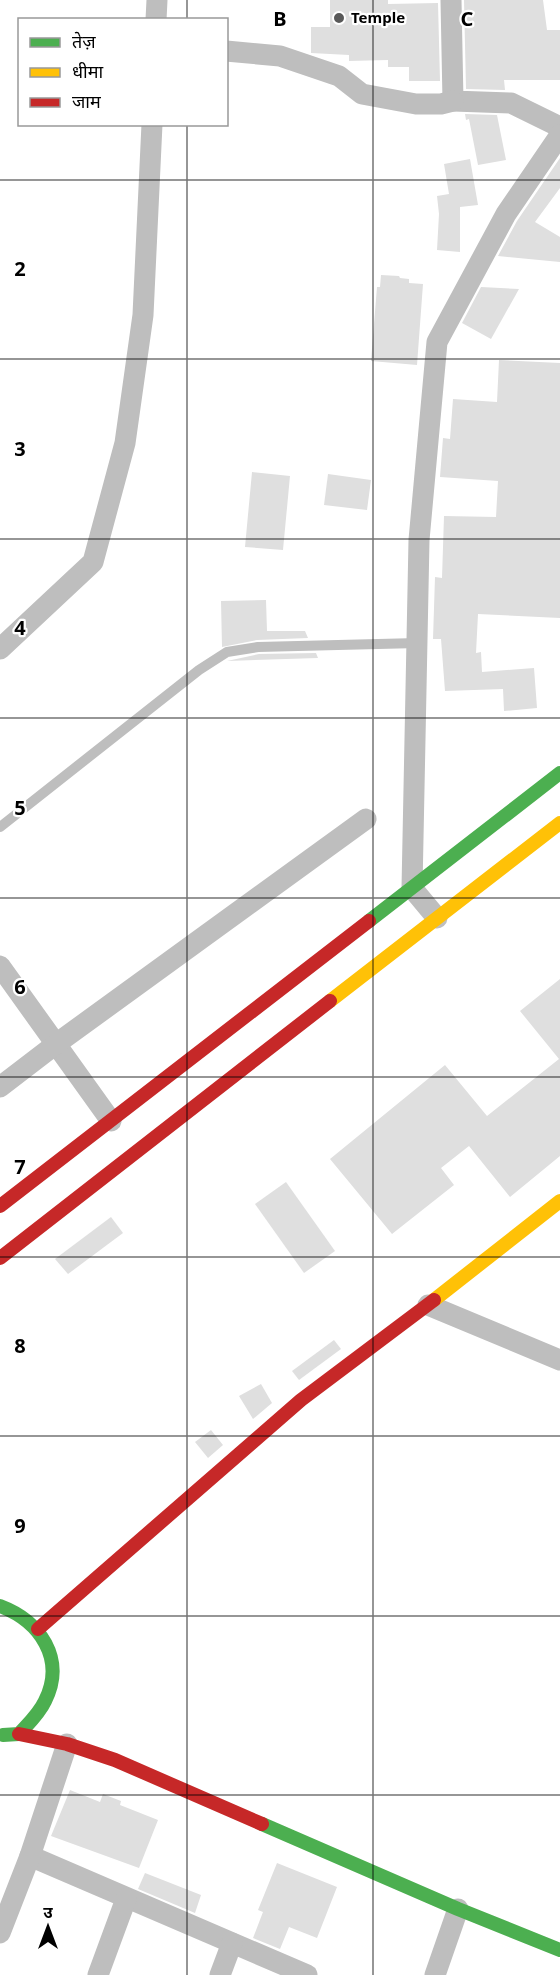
<svg xmlns="http://www.w3.org/2000/svg" width="560" height="1975" font-family="'Noto Sans','Noto Sans Devanagari',sans-serif">
<style>
.building{fill:#dfdfdf}
.lines{fill:none;stroke-linecap:round;stroke-linejoin:round}
.lane{stroke:#bebebe;stroke-width:10}
.street{stroke:#bebebe;stroke-width:21}
.fast{stroke:#4caf50;stroke-width:14}
.slow{stroke:#ffc107;stroke-width:14}
.jam{stroke:#c62828;stroke-width:14}
.grid{fill:none;stroke:#000;stroke-width:1.5;stroke-opacity:0.55}
.poi-dot{fill:#595959;stroke:#fff;stroke-width:2}
.labels{text-anchor:middle;stroke-width:4.5;stroke-linejoin:round;paint-order:stroke}
.poi-label{font-size:15px;font-weight:bold;fill:#000;stroke:#fff;text-anchor:start}
.grid-label{font-size:20px;text-anchor:middle;font-weight:bold;fill:#000;stroke:#fff;stroke-width:4.5;stroke-linejoin:round;paint-order:stroke}
</style>
<rect width="100%" height="100%" fill="#fff"/>
<g class="building">
<polygon points="330,0 388,0 388,4 438,3 440,81 409,81 409,67 388,67 388,60 349,61 349,55 311,53 311,27 330,27"/>
<polygon points="464,0 543,0 547,30 560,30 560,80 504,80 505,90 466,89"/>
<polygon points="465,114 497,115 506,160 478,165 469,119 466,120"/>
<polygon points="560,158 560,188 535,222 560,237 560,262 498,256 517,221"/>
<polygon points="470,159 478,205 460,207 460,252 437,250 439,214 437,196 449,194 444,164"/>
<polygon points="381,275 399,276 400,278 409,279 409,283 423,284 417,365 371,361 377,287 380,287"/>
<polygon points="481,287 519,289 491,339 462,323"/>
<polygon points="499,360 560,363 560,618 478,614 476,653 481,652 482,672 534,668 537,708 504,711 503,689 445,691 441,639 433,639 435,577 442,578 444,516 496,517 498,481 440,477 443,438 450,439 453,399 497,402"/>
<polygon points="252,472 290,476 283,550 245,547"/>
<polygon points="328,474 371,480 367,510 324,505"/>
<polygon points="266,600 267,631 305,631 308,638 257,640 222,647 221,601"/>
<polygon points="316,653 318,658 227,661 259,654"/>
<polygon points="560,979 560,1156 510,1197 469,1146 441,1168 454,1185 392,1234 330,1159 445,1065 487,1116 559,1059 520,1011"/>
<polygon points="286,1182 335,1251 304,1273 255,1204"/>
<polygon points="111,1217 123,1233 68,1274 55,1259"/>
<polygon points="334,1340 341,1349 299,1380 292,1371"/>
<polygon points="261,1384 272,1403 253,1419 239,1396"/>
<polygon points="211,1430 223,1445 208,1458 195,1442"/>
<polygon points="70,1790 100,1802 103,1794 121,1801 120,1805 158,1820 139,1868 51,1836"/>
<polygon points="277,1863 337,1887 317,1938 289,1927 280,1949 253,1938 263,1912 258,1910"/>
<polygon points="145,1873 201,1895 195,1913 138,1889"/>
</g>
<g class="lines">
<polyline class="lane" points="0,827 199,670 227,652 258,647 418,643"/>
<g class="street">
<polyline points="451,0 453,101 511,103 560,127"/>
<polyline points="156,20 157,0"/>
<polyline points="226,51 280,56 339,76 362,94 416,104 441,104 453,101"/>
<polyline points="0,649 93,562 125,443 143,315 152,124"/>
<polyline points="437,918 412,888 419,540 437,342 506,214 560,135"/>
<polyline points="0,966 111,1121"/>
<polyline points="0,1087 56,1044 366,819"/>
<polyline points="428,1305 560,1360"/>
<polyline points="30,1856 307,1975"/>
<polyline points="0,1933 30,1856 67,1744"/>
<polyline points="98,1975 126,1899"/>
<polyline points="220,1975 232,1943"/>
<polyline points="435,1975 458,1909"/>
</g>
<g class="fast">
<polyline points="369,921 560,773"/>
<path d="M0 1606C40 1621 66 1659 45 1701 39 1714 28 1724 19 1734L3 1735"/>
<polyline points="262,1824 458,1909 560,1950"/>
</g>
<g class="slow">
<polyline points="330,1001 560,823"/>
<polyline points="434,1300 560,1201"/>
</g>
<g class="jam">
<polyline points="0,1206 369,921"/>
<polyline points="0,1258 330,1001"/>
<polyline points="38,1629 301,1400 434,1300"/>
<polyline points="19,1734 67,1744 115,1760 262,1824"/>
</g>
</g>
<path class="grid" d="M187 0V20M373 0V1975M187 124V1975M0 180H560M0 359H560M0 539H560M0 718H560M0 898H560M0 1077H560M0 1257H560M0 1436H560M0 1616H560M0 1795H560"/>
<circle class="poi-dot" cx="339" cy="18" r="6"/>
<g class="labels">
<g class="poi-label">
<text x="351" y="23">Temple</text>
</g>
</g>
<g class="grid-label">
<text x="280" y="26">B</text>
<text x="467" y="26">C</text>
<text x="20" y="276">2</text>
<text x="20" y="456">3</text>
<text x="20" y="635">4</text>
<text x="20" y="815">5</text>
<text x="20" y="994">6</text>
<text x="20" y="1174">7</text>
<text x="20" y="1353">8</text>
<text x="20" y="1533">9</text>
</g>
<rect x="18" y="18" width="210" height="108" fill="#ffffff" stroke="#999999" stroke-width="1.5"/>
<rect x="30" y="38" width="30" height="9" fill="#4caf50" stroke="#999999" stroke-width="1.5"/>
<text x="72" y="48" font-size="18" fill="#000000">तेज़</text>
<rect x="30" y="68" width="30" height="9" fill="#ffc107" stroke="#999999" stroke-width="1.5"/>
<text x="72" y="78" font-size="18" fill="#000000">धीमा</text>
<rect x="30" y="98" width="30" height="9" fill="#c62828" stroke="#999999" stroke-width="1.5"/>
<text x="72" y="108" font-size="18" fill="#000000">जाम</text>
<g transform="translate(48 1927)" stroke="#ffffff" stroke-width="4.5" paint-order="stroke">
<path d="M0-4.5L10 22L0 15L-10 22Z" fill="#000000"/>
<text y="-9" font-size="16" font-weight="bold" text-anchor="middle" fill="#000000">उ</text>
</g>
</svg>
